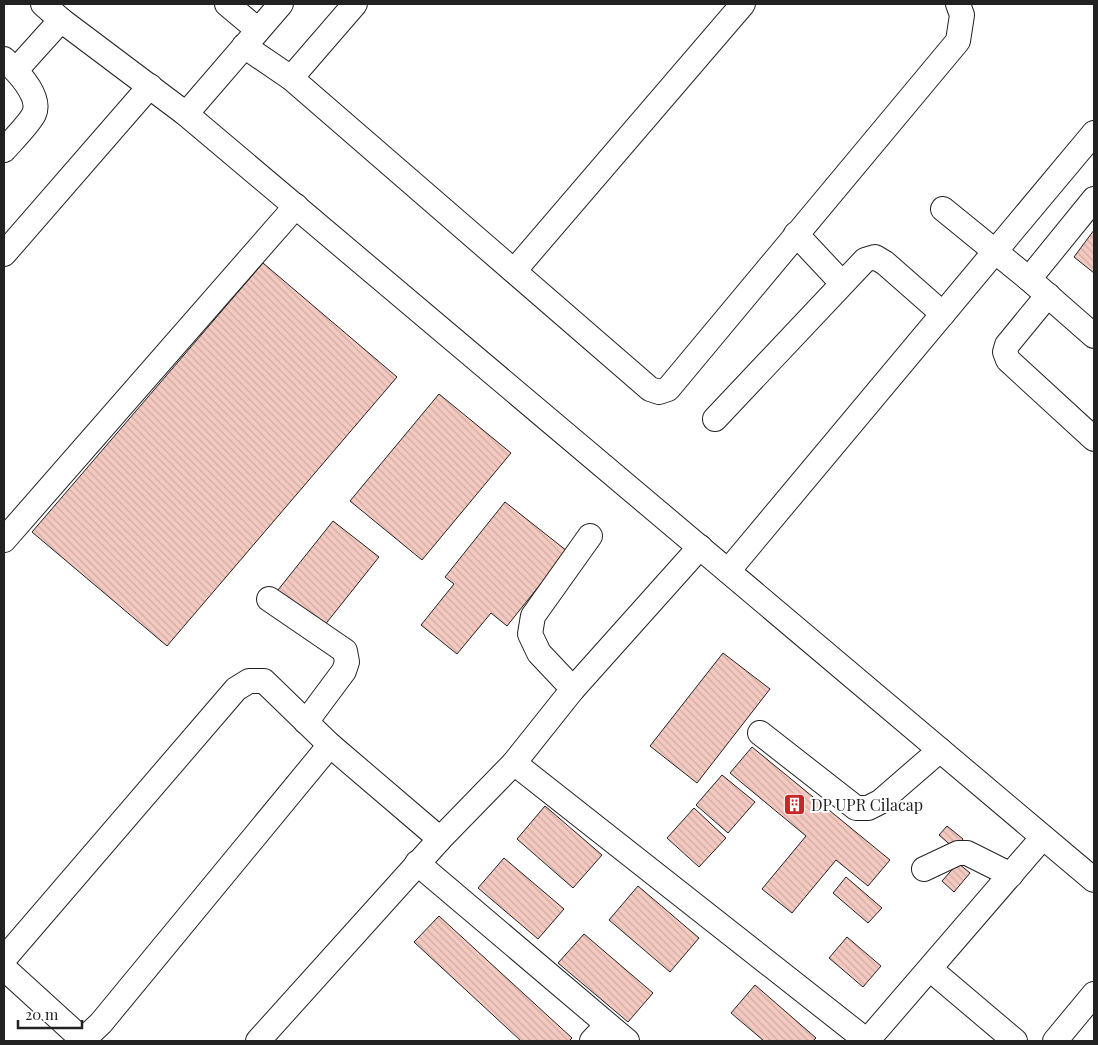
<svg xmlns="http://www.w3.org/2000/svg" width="1098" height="1045" font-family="'Playfair Display',serif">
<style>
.building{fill:url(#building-back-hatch);stroke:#222}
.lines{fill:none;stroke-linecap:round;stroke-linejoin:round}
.minor-casing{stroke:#222;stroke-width:26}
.minor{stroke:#fff;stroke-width:24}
.labels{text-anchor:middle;stroke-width:4;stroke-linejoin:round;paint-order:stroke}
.poi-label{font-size:16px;fill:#222;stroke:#fff;text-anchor:start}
</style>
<defs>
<pattern id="building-back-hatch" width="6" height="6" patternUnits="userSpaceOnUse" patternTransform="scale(1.25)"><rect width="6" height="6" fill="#f3c9c0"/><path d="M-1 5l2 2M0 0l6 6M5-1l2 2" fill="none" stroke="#d0aca5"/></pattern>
</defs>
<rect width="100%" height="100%" fill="#fff"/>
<g class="building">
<polygon points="1094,230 1094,273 1074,257"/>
<polygon points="263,263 397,377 167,646 32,532"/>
<polygon points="439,394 511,453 422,560 350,501"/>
<polygon points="505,502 567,551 507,626 491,613 457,654 421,625 454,584 445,577"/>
<polygon points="333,521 379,557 320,631 274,595"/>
<polygon points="723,653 770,689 697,783 650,746"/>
<polygon points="752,747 890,860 868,886 836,860 792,913 762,889 806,836 730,773"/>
<polygon points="722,775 755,802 728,833 696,805"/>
<polygon points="545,806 602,855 573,888 517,839"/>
<polygon points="694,808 726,838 699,867 667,838"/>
<polygon points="947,826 963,839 955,849 939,835"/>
<polygon points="504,858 564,909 538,939 478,888"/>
<polygon points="958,863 970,873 954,892 942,881"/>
<polygon points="846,877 882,908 868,923 833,893"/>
<polygon points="638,886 699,938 670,972 609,920"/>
<polygon points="439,916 572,1038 569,1041 521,1041 414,942"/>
<polygon points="584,934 653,993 628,1022 558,963"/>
<polygon points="847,937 881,966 863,987 829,958"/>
<polygon points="755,985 816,1038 813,1041 764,1041 731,1013"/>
</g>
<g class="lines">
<defs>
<g id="minor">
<polyline points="43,4 61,20 186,114 1094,880"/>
<polyline points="227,4 258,30"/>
<polyline points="244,46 291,78 650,389 659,392 668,389 958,41 962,15 958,4"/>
<path d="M4 59C16 70 42 96 34 114 29 124 12 141 4 150"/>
<polyline points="16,70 61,20"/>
<polyline points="291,78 355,4"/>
<polyline points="186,114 281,4"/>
<polyline points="943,209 1029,279 1094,336"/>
<polyline points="796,234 842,283"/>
<polyline points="4,254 150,86"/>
<polyline points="514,271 743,4"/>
<polyline points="1029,279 1094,199"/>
<polyline points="1048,295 1007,345 1005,352 1008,360 1094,439"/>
<polyline points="715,419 865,260 875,257 885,263 943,314"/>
<polyline points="4,540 296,206"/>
<polyline points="728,571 1094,133"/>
<polyline points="269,599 345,651 347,662 344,671 306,722"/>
<polyline points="573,689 539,653 530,634 533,616 590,536"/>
<polyline points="760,733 856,808 868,808 880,802 940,750"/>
<polyline points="514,763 867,1041"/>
<polyline points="417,863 627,1041"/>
<polyline points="924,869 958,853 967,853 1011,875"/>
<polyline points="4,959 236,689 249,681 264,681 330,745 440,839"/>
<polyline points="4,968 83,1040 101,1023 330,745"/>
<polyline points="930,969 1015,1041"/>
<polyline points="258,1041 440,839 514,763 573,689 700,547"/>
<polyline points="592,1041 607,1025"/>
<polyline points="867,1041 1043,837"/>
<polyline points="1055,1041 1094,994"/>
</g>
</defs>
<use href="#minor" class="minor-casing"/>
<use href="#minor" class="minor"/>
</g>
<defs>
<symbol id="building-square" viewBox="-11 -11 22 22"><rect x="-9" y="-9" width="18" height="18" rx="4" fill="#c62828" stroke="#fff"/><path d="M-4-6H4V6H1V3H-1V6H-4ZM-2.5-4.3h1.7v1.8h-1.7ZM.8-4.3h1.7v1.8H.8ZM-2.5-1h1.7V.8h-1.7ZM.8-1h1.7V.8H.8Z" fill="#fff"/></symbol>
</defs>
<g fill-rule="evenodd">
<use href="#building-square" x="782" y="792" width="25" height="25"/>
</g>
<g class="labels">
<g class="poi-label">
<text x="811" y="811">DP UPR Cilacap</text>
</g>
</g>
<rect width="1098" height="1045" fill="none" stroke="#222222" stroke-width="10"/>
<path d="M18 1020v8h64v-8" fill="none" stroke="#222222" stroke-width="2.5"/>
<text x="25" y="1020" font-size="15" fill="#222222" stroke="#ffffff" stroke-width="4" paint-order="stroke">20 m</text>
</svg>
